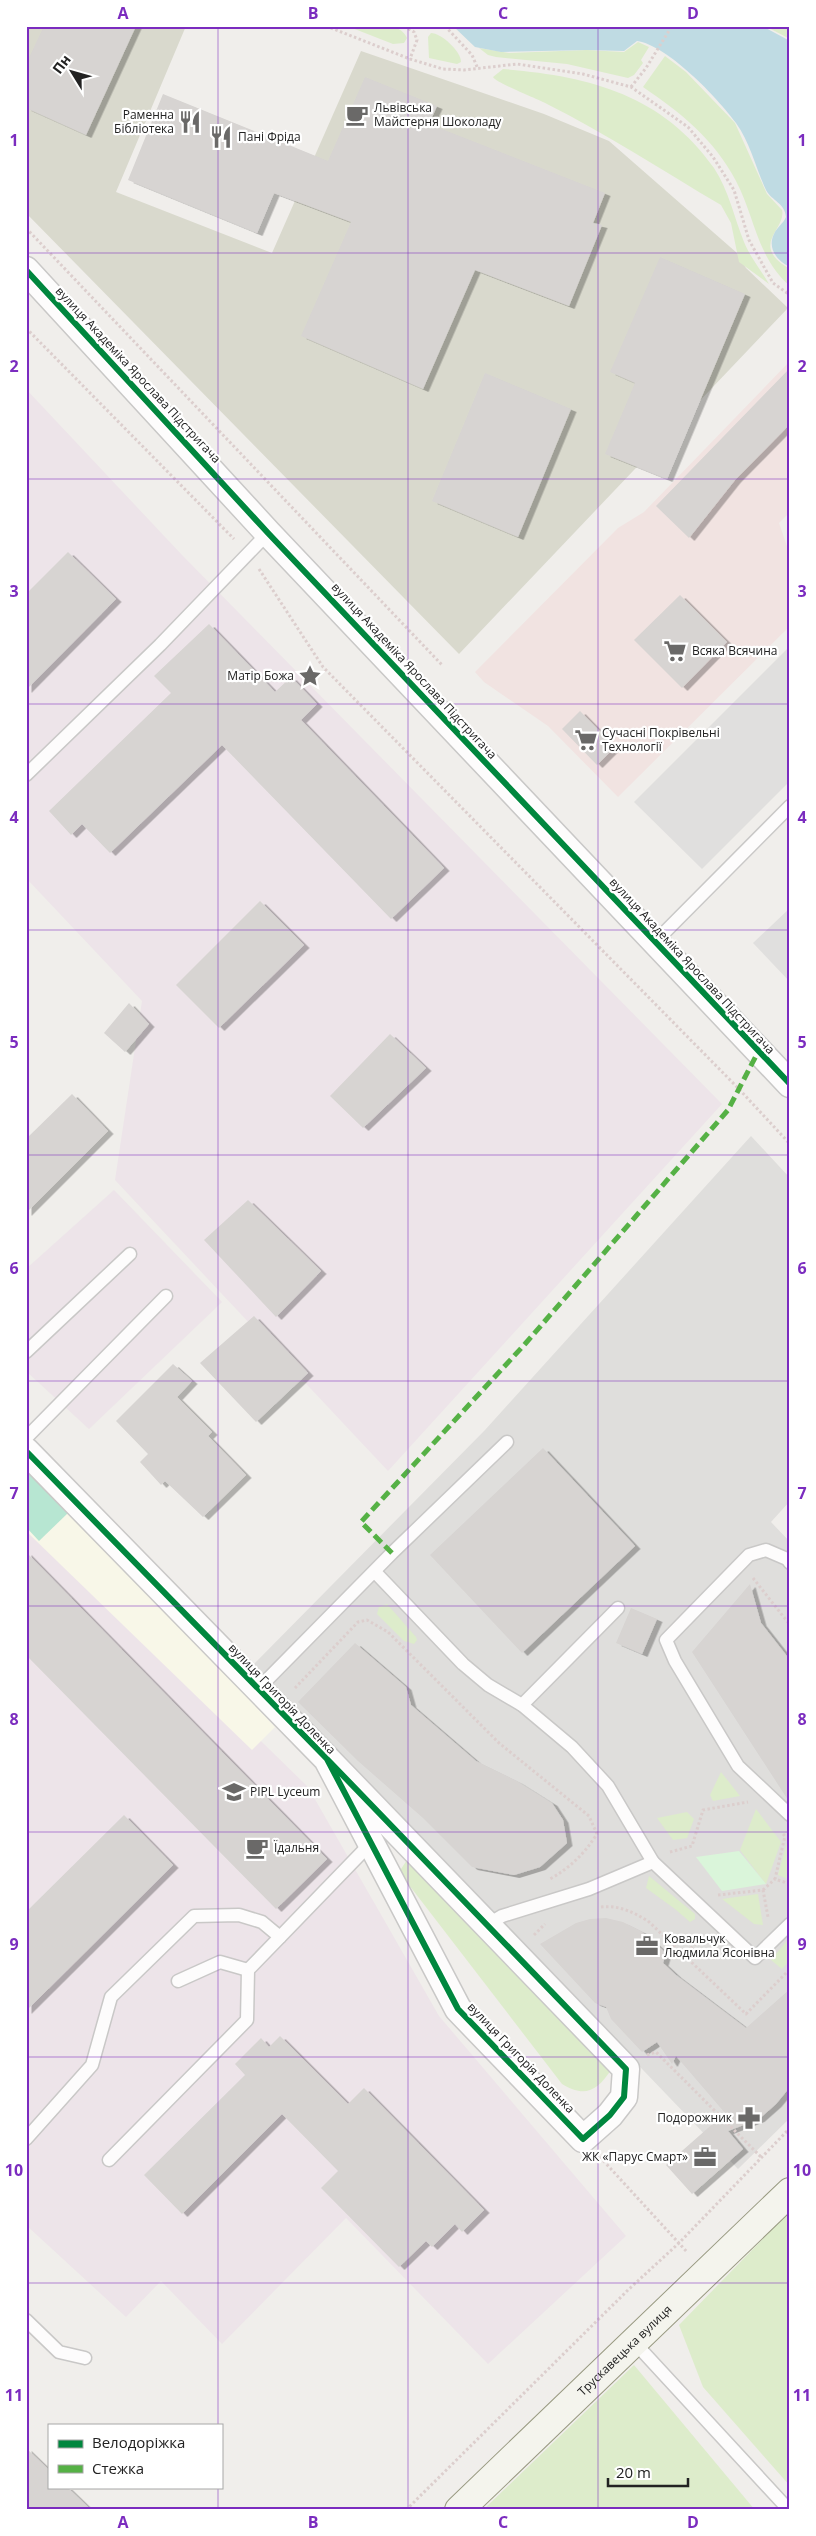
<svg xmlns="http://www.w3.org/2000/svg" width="816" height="2536" font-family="'Open Sans',sans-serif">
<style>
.residential{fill:#dfdedc}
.commercial{fill:#f1e3e1}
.industrial{fill:#ede4e9}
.education{fill:#f8f7e8}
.construction{fill:#d9d9cd}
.grass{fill:#ddeccb}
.park{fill:#daf5da}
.pitch{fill:#b7e6d2}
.parking{fill:#e0dfde}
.water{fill:#bfdbe3}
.building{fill:#d7d4d2;filter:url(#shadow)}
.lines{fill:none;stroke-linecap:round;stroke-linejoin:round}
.lane-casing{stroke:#c9c8c7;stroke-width:15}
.street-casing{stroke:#c9c8c7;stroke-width:29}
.secondary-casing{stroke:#999a82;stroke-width:30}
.path{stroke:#dccecd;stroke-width:3;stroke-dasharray:2.5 2.5;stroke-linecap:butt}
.lane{stroke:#fdfcfc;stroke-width:12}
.street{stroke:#fdfcfc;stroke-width:26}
.secondary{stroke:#f4f4ed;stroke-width:28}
.quiet{stroke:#55b145;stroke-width:5;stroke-dasharray:10 5;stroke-linecap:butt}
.cycleway-casing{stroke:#fff;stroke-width:9}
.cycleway{stroke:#00873e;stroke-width:6}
.grid{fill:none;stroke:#7b2cbf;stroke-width:1;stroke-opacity:0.55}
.labels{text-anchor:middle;stroke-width:4.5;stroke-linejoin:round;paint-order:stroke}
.poi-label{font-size:12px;fill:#222;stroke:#fff;text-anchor:start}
.street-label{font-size:12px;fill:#222;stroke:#fff}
.neatline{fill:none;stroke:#7b2cbf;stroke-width:2}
.grid-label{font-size:16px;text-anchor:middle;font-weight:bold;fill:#7b2cbf}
</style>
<defs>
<filter id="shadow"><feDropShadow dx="5.5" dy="3" stdDeviation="0" flood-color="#0004"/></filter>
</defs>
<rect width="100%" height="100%" fill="#f0eeeb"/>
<polygon class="residential" points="751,1136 790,1178 790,1501 771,1522 790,1542 790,2118 738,2169 432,1850 249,1669 485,1430"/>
<polygon class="commercial" points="790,361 790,512 779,523 790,555 790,626 618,797 548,726 484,682 475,672 618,528 644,512"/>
<g class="industrial">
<polygon points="26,389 182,555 722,1104 388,1471 115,1180 142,1001 26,878"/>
<polygon points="114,1190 222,1302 89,1429 26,1371 26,1269"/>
<polygon points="26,1511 308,1787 439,2016 626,2236 488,2364 346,2218 222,2344 161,2281 126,2317 26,2225"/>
</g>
<polygon class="education" points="26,1462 275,1727 252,1750 26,1531"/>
<polygon class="construction" points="26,26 186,26 116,192 272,253 361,51 544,114 609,141 737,253 746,268 788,308 459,654 26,213"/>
<g class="grass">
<path d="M347 26C364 26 399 19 407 38L404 43 393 44Z"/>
<polygon points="765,26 790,26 790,39"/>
<path d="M431 33C441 33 461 51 461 62L457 64 429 58 428 37Z"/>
<polygon points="638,42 649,47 641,60 643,63 634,75 628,78 567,64 496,57 488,55 479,48 509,53 587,50 624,52"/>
<path d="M665 56 686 72 735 123 767 194 782 210C787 229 748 245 790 269V286C757 258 755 217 736 181 714 139 681 113 643 87Z"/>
<path d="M503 69C588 76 662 94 714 168 729 191 734 217 744 242 750 257 761 270 769 284L739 262 731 223 721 205C663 171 607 134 547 104 538 99 496 83 493 77Z"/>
<polygon points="387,1604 416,1637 417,1640 414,1644 404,1641 377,1614 379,1607"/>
<polygon points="721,1772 740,1796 713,1801 710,1795"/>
<polygon points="756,1809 781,1842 766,1884 740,1850"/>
<polygon points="687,1812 694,1819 687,1838 673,1840 657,1818"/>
<polygon points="787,1842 790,1842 790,1880 778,1875"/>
<path d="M407 1860 611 2070C597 2091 585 2098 562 2084L399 1872Z"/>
<polygon points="649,1876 695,1914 695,1919 690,1922 675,1909 646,1888"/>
<polygon points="758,1894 763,1925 754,1924 722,1899"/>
<polygon points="790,1937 790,1960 782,1969 771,1960"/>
<polygon points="790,2211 790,2486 703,2387 679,2325"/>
<polygon points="634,2365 755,2510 483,2510"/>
</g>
<polygon class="park" points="739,1851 766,1884 722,1891 696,1857"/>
<polygon class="pitch" points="26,1470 68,1513 39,1541 26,1527"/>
<g class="parking">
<polygon points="790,646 790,781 702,869 634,802"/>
<polygon points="790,908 790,982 753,943"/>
</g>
<path class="water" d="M453 26H762L790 41V267C777 261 767 248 774 234 777 227 783 224 786 217 785 203 772 201 766 190 756 169 750 142 736 123 718 98 667 45 637 41L624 51 587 50 501 52 475 47Z"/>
<g class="building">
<polygon points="44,26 136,26 86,135 26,108 26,64"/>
<polygon points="365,77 437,106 429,124 605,193 593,223 602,225 569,306 475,270 423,389 301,336 351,222 274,193 257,233 128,180 163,94 328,161"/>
<polygon points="660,257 745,294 667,479 605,454 635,383 610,372"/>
<polygon points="790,368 790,424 735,480 689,538 656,506"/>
<polygon points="485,373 571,409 518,537 432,501"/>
<polygon points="68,552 116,599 26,690 26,594"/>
<polygon points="680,595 727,642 682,688 634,640"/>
<polygon points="209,624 275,692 291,677 317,704 301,720 444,868 391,919 222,745 110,853 82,824 71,835 49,811 171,693 154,676"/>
<polygon points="580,711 615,747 597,765 562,729"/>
<polygon points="260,901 304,945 219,1028 176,985"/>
<polygon points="129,1003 149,1024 125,1052 104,1033"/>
<polygon points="390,1034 426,1068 363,1128 330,1096"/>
<polygon points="72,1094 108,1131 26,1213 26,1139"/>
<polygon points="248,1200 321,1271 276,1317 204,1240"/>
<polygon points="254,1316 308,1373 256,1422 200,1363"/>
<polygon points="173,1364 192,1381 177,1397 212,1432 208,1436 246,1475 203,1517 165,1481 161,1485 140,1462 148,1454 116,1421"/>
<polygon points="543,1448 635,1546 522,1653 430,1555"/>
<polygon points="26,1552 327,1859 276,1909 26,1655"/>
<polygon points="750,1584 761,1623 790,1660 790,1803 692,1652"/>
<polygon points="631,1608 657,1619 642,1654 616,1643"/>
<polygon points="355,1643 406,1687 411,1705 476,1761 517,1781 552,1803 563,1820 567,1843 540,1867 514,1875 472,1867 423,1818 358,1761 298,1702"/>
<polygon points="124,1815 173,1865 26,2011 26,1912"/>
<polygon points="606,1918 623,1922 641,1931 666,1953 663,1963 676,1975 746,2028 790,1989 790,2087 776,2104 759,2119 728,2131 743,2149 692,2194 666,2165 725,2113 676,2056 672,2064 657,2042 642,2052 611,2019 606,2007 595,2003 540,1944 576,1923 590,1919"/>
<polygon points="280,2036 348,2104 364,2088 484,2210 462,2232 455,2224 432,2247 426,2241 399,2267 321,2188 338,2171 282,2114 182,2214 144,2175 245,2075 235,2064 261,2038 269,2047"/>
<polygon points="26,2448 49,2470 49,2487 67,2487 91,2510 26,2510"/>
</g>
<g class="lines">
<defs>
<g id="lane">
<polyline points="26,775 160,645 268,533"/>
<polyline points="654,943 790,806"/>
<polyline points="26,1352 130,1254"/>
<polyline points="26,1438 166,1296"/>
<polyline points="790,1563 787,1559 766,1550 749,1555 666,1640 675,1661 738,1766 790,1815"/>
<polyline points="375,1572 463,1664 488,1685 522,1705 572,1747 608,1786 653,1862"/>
<polyline points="258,1689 392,1553 507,1442"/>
<polyline points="522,1705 618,1608"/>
<polyline points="487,1925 502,1916 589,1889 653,1862 755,1958 790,1924"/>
<polyline points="280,1937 370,1844"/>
<polyline points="178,1981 220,1962 248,1970"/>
<polyline points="26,2139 92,2065 111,1997 194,1916 239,1915 262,1922 280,1937 248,1970 247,2020 109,2160"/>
<polyline points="26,2320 59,2352 85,2358"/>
<polyline points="634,2342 789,2510"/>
</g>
<g id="street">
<polyline points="26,270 268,533 790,1084"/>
<polyline points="26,1451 327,1759 458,2009 583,2139 610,2115 624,2097 626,2069 327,1759"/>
</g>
<g id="secondary">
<path id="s1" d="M459 2510 790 2192"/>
</g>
</defs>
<use href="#lane" class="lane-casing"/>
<use href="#street" class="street-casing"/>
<use href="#secondary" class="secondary-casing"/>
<g class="path">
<polyline points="326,26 410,59 443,69 464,70 517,64 583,74 631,87 688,127 713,157 734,190 749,240 773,283 790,295"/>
<polyline points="404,26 414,32 417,40 410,59"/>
<polyline points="422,26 423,27"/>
<polyline points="445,26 472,55 478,69"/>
<polyline points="631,87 646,68 672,26"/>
<polyline points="26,228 443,666"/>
<polyline points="26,328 234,539"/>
<polyline points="259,569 323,667 738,1088 790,1144"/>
<polyline points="753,1578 790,1625"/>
<path d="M295 1688 358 1622 367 1620 388 1632 499 1743 589 1816 597 1834C584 1854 571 1867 550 1879"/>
<polyline points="783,1834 785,1836 775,1879 790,1884"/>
<polyline points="670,1852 692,1846 703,1810 748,1802"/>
<polyline points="763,1890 775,1879"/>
<polyline points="718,1895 763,1890 768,1917"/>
<path d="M601 1907C619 1905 633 1912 648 1921L746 2014 790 1969"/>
<polyline points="534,1935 545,1924"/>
<polyline points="684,1956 703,1935"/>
<polyline points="647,2055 656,2052 762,2158"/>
<polyline points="600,2157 687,2252"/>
<polyline points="406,2510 628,2290 679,2243 790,2128"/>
</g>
<use href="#lane" class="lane"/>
<use href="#street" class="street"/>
<use href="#secondary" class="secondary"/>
<polyline class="quiet" points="392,1553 361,1522 525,1344 728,1110 758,1052"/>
<defs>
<g id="cycleway">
<polyline points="26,270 268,533 790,1084"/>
<polyline points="26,1451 327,1759 458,2009 583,2139 610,2115 624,2097 626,2069 327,1759"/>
</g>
</defs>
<use href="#cycleway" class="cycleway-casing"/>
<use href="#cycleway" class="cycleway"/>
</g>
<path class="grid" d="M218 26V2425M408 26V2510M598 26V2510M26 253H790M26 479H790M26 704H790M26 930H790M26 1155H790M26 1381H790M26 1606H790M26 1832H790M26 2057H790M26 2283H790M218 2487V2510"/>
<defs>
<symbol id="cafe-bare" viewBox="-9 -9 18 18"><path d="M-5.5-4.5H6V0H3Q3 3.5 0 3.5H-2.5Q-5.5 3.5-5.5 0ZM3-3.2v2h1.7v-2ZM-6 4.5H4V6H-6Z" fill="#6a6968" stroke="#fff" stroke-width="2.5" paint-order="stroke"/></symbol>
<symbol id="restaurant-bare" viewBox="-9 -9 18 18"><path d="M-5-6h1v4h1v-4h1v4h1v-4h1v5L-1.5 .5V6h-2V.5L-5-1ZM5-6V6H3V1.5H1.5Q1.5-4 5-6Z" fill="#6a6968" stroke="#fff" stroke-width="2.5" paint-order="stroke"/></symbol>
<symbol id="supermarket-bare" viewBox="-9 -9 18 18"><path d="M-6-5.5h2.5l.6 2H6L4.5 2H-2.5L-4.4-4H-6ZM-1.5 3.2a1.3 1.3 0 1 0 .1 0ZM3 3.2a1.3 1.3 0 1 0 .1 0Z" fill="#6a6968" stroke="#fff" stroke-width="2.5" paint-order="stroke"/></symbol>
<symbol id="sight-bare" viewBox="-9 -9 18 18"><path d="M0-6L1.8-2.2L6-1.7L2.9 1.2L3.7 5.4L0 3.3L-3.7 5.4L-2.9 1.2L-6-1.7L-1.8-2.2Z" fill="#6a6968" stroke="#fff" stroke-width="2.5" paint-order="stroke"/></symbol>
<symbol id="school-bare" viewBox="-9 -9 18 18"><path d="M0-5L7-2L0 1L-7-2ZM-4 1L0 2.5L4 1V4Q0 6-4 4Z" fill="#6a6968" stroke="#fff" stroke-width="2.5" paint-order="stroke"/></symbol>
<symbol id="office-bare" viewBox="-9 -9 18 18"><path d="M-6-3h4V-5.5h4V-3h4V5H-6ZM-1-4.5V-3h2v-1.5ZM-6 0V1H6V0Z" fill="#6a6968" stroke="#fff" stroke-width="2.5" paint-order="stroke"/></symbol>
<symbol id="pharmacy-bare" viewBox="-9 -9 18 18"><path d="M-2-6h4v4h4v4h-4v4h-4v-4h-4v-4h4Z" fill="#6a6968" stroke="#fff" stroke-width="2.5" paint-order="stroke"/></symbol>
</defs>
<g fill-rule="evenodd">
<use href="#cafe-bare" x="341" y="99" width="32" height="32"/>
<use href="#restaurant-bare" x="174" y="106" width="32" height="32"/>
<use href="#restaurant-bare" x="205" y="121" width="32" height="32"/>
<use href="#supermarket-bare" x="659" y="635" width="32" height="32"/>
<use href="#sight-bare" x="294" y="660" width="32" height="32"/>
<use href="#supermarket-bare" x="570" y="724" width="32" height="32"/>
<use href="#school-bare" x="218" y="1776" width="32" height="32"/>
<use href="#cafe-bare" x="241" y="1832" width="32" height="32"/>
<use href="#office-bare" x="631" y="1930" width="32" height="32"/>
<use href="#pharmacy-bare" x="733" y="2102" width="32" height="32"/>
<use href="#office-bare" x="689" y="2141" width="32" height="32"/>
</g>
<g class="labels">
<g class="poi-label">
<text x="374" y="112">Львівська<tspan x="374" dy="14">Майстерня Шоколаду</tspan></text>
<text x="174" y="119" text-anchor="end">Раменна<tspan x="174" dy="14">Бібліотека</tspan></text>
<text x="238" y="141">Пані Фріда</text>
<text x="692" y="655">Всяка Всячина</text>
<text x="294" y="680" text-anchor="end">Матір Божа</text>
<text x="602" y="737">Сучасні Покрівельні<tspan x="602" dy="14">Технології</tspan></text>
<text x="250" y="1796">PIPL Lyceum</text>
<text x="274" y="1852">Їдальня</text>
<text x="664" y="1943">Ковальчук<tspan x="664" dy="14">Людмила Ясонівна</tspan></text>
<text x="732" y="2122" text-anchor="end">Подорожник</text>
<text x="688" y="2161" text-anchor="end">ЖК «Парус Смарт»</text>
</g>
<g class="street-label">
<text transform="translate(138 375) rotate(47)" y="4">вулиця Академіка Ярослава Підстригача</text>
<text transform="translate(414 671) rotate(47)" y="4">вулиця Академіка Ярослава Підстригача</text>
<text transform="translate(692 966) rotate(47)" y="4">вулиця Академіка Ярослава Підстригача</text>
<text transform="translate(282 1699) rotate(46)" y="4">вулиця Григорія Доленка</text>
<text transform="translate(521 2058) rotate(46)" y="4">вулиця Григорія Доленка</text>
<text dy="4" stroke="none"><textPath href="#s1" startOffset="230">Трускавецька вулиця</textPath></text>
</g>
</g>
<rect width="816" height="2536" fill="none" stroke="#ffffff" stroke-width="55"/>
<rect x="48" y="2424" width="175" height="65" fill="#ffffff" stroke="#a7a7a7"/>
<rect x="58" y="2440" width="25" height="8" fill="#00873e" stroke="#a7a7a7"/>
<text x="92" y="2448" font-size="15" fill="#222222">Велодоріжка</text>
<rect x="58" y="2465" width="25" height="8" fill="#55b145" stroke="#a7a7a7"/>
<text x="92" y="2474" font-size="15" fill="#222222">Стежка</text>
<g transform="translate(72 72) rotate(307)" stroke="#ffffff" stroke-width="4" paint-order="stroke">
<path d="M0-4L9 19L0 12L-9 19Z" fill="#222222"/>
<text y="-8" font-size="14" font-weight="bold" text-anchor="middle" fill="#222222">Пн</text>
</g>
<path d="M608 2478v8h80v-8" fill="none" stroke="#222222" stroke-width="2.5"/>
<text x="616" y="2478" font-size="15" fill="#222222" stroke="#ffffff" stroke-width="4" paint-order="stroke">20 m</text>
<rect x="28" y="28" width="760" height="2480" class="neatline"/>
<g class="grid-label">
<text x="123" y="19">A</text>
<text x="313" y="19">B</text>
<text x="503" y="19">C</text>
<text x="693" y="19">D</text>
<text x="14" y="146">1</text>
<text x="802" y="146">1</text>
<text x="14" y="372">2</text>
<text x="802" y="372">2</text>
<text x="14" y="597">3</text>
<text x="802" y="597">3</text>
<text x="14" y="823">4</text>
<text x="802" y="823">4</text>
<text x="14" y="1048">5</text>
<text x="802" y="1048">5</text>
<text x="14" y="1274">6</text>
<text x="802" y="1274">6</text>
<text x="14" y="1499">7</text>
<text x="802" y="1499">7</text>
<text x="14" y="1725">8</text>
<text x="802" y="1725">8</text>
<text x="14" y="1950">9</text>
<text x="802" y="1950">9</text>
<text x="14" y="2176">10</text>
<text x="802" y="2176">10</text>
<text x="14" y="2401">11</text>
<text x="802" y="2401">11</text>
<text x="123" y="2528">A</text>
<text x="313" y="2528">B</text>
<text x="503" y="2528">C</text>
<text x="693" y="2528">D</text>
</g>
</svg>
